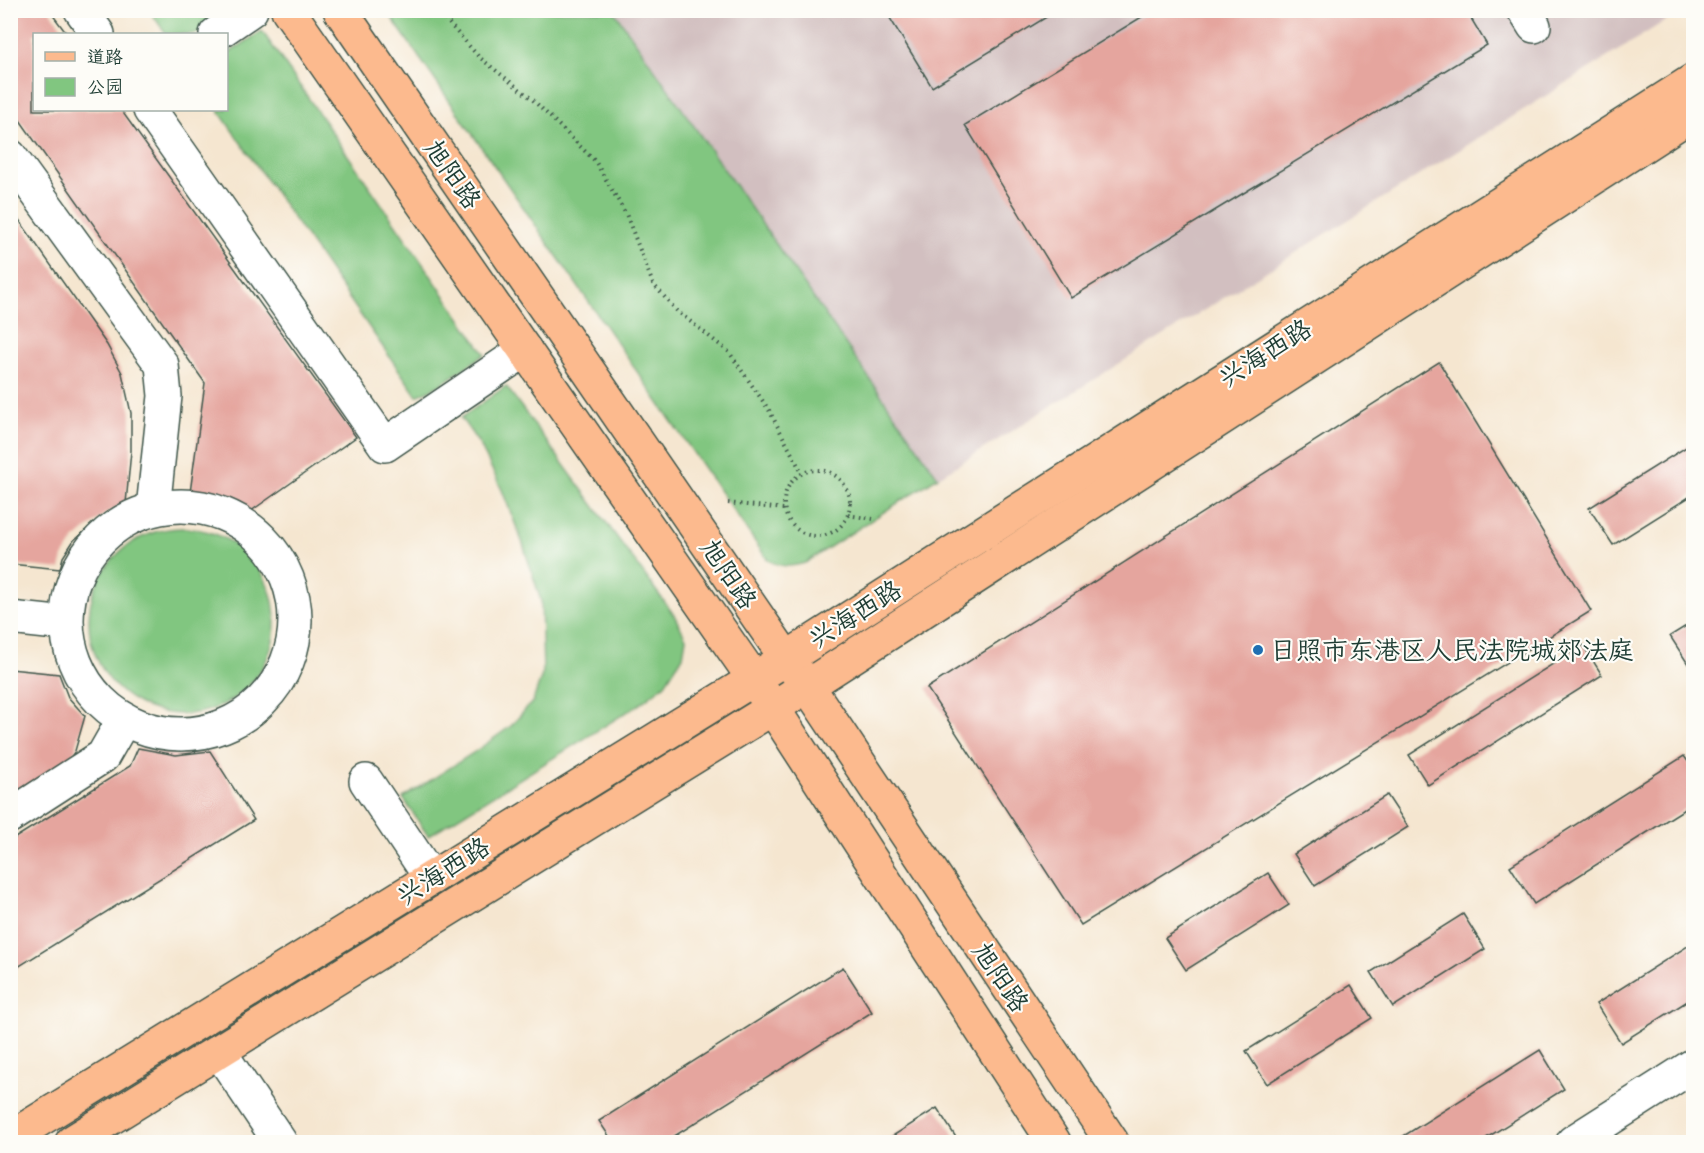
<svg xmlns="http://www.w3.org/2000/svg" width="1704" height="1153" font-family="Caveat,'LXGW WenKai TC',sans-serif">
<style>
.industrial{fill:#d2bfc0}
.green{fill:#81c680;stroke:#50825a;stroke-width:1.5}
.building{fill:#e5a59e}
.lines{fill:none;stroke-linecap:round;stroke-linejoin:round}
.minor-casing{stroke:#3f564b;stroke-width:36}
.major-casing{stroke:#3f564b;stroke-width:36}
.path{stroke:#3f564b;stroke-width:4;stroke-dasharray:1.5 4.5;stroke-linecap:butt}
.minor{stroke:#fff;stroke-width:33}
.major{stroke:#fcba8e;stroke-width:33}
.poi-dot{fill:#1f6fb2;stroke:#fdfcf7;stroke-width:2}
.labels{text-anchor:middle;stroke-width:4.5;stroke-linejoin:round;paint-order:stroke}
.street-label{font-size:26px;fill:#1f3d34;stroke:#fdfcf7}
.poi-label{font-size:26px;fill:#1f3d34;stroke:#fdfcf7;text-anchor:start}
</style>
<rect width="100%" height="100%" fill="#fdfcf7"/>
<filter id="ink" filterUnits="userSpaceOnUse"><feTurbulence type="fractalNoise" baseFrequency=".0167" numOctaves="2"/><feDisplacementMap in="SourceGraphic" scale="12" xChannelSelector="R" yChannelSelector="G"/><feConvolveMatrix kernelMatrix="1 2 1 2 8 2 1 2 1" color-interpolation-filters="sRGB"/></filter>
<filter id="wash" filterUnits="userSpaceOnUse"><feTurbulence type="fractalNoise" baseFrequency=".008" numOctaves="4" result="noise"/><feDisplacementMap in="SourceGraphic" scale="24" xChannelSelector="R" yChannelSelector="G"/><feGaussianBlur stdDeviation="1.35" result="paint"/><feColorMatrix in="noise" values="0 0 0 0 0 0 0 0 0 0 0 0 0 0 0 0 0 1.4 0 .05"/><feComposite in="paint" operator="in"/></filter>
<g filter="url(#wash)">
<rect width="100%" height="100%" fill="#f5e6d0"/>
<polygon class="industrial" points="613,11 1681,11 937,478"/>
<g class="green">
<polygon points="150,11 231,11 196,34 166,34"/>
<path d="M387 11H614L938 477 805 563C791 567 779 568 767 559Z"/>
<polygon points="262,31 485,354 438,386 417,396 218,110 226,110 227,54"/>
<polygon points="506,386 674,615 686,638 683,656 665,684 640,704 428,836 403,798 473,753 511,726 533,701 543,672 541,601 523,544 502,490 480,445 461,418"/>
<circle cx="182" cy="621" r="93"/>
</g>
<g id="blocks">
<g class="building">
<polygon points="10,10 49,10 67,34 34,34 34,110 121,110 356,437 251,511 224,499 190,493 205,383 10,106"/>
<polygon points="885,10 1058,10 932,87"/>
<polygon points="1153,10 1466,10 1487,45 1071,298 965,125"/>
<polygon points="10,207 107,345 122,373 131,413 131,451 126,503 106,513 74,540 63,557 60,569 10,564"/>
<polygon points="1439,362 1591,611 1081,925 927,688"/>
<polygon points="1694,442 1694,494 1613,545 1589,508"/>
<polygon points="1694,621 1694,665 1690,667 1670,636"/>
<polygon points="1583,645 1602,675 1428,785 1409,755"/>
<polygon points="10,669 59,674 68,697 85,716 75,751 61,771 10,804"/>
<polygon points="138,748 176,755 210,751 254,820 10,972 10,841 130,766"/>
<polygon points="1684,756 1694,770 1694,803 1534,904 1510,866"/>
<polygon points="1387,795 1408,827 1315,886 1294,854"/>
<polygon points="1268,873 1289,905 1186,970 1165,938"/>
<polygon points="1463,914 1485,949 1393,1007 1371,972"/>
<polygon points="1694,942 1694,997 1621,1043 1596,1004"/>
<polygon points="843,967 872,1012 665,1142 613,1142 599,1121"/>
<polygon points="1351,985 1372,1018 1267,1084 1246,1051"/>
<polygon points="1540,1050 1564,1089 1480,1142 1394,1142"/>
<polygon points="937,1108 959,1142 883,1142"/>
</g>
</g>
</g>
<g filter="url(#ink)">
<use href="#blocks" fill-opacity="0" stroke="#3f564b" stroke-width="1.5"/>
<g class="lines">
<defs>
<g id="minor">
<polyline points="81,10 98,34"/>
<polyline points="1524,10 1534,26"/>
<polyline points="216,34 251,10"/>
<polyline points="150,110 385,445 525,350"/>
<polyline points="10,156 162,365 165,396 153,509"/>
<circle cx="181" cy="620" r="114"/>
<polyline points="10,618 66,624"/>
<polyline points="366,781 431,878"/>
<polyline points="10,816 103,756 123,721"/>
<polyline points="219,1051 280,1142"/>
<polyline points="1573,1142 1694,1065"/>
</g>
<g id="major">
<polyline points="288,10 754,679 1054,1142"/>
<polyline points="340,10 786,658 807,685 1112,1142"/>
<polyline points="10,1138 754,679 1694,80"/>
<polyline points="72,1142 773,708 1694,113"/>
</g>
</defs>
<use href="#minor" class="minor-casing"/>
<use href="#major" class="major-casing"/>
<g class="path">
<polyline points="437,10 479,57 532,99 595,161 626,214 653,284 677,311 729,352 769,410 802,473"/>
<circle cx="817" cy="503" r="33"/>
<polyline points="728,503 784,509"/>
<polyline points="848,515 873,519"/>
</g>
<use href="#minor" class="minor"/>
<use href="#major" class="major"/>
</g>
</g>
<circle class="poi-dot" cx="1258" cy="650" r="6"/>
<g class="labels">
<g class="street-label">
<text transform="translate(453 174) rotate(55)" y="9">旭阳路</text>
<text transform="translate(1265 353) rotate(-32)" y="9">兴海西路</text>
<text transform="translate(729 574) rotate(56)" y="9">旭阳路</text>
<text transform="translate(855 614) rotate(-32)" y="9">兴海西路</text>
<text transform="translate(443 871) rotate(-32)" y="9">兴海西路</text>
<text transform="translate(1001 977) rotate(56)" y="9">旭阳路</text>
</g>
<g class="poi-label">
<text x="1270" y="659">日照市东港区人民法院城郊法庭</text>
</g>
</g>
<rect width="1704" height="1153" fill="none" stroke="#fdfcf7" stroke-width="36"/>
<rect x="33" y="33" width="195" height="78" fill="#fdfcf7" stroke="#a4b0a9" stroke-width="1.5"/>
<rect x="45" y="52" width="30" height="9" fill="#fcba8e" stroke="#a4b0a9" stroke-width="1.5"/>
<text x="87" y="63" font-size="18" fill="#1f3d34">道路</text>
<rect x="45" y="78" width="30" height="18" fill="#81c680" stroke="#a4b0a9" stroke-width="1.5"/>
<text x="87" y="93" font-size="18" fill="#1f3d34">公园</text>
</svg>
